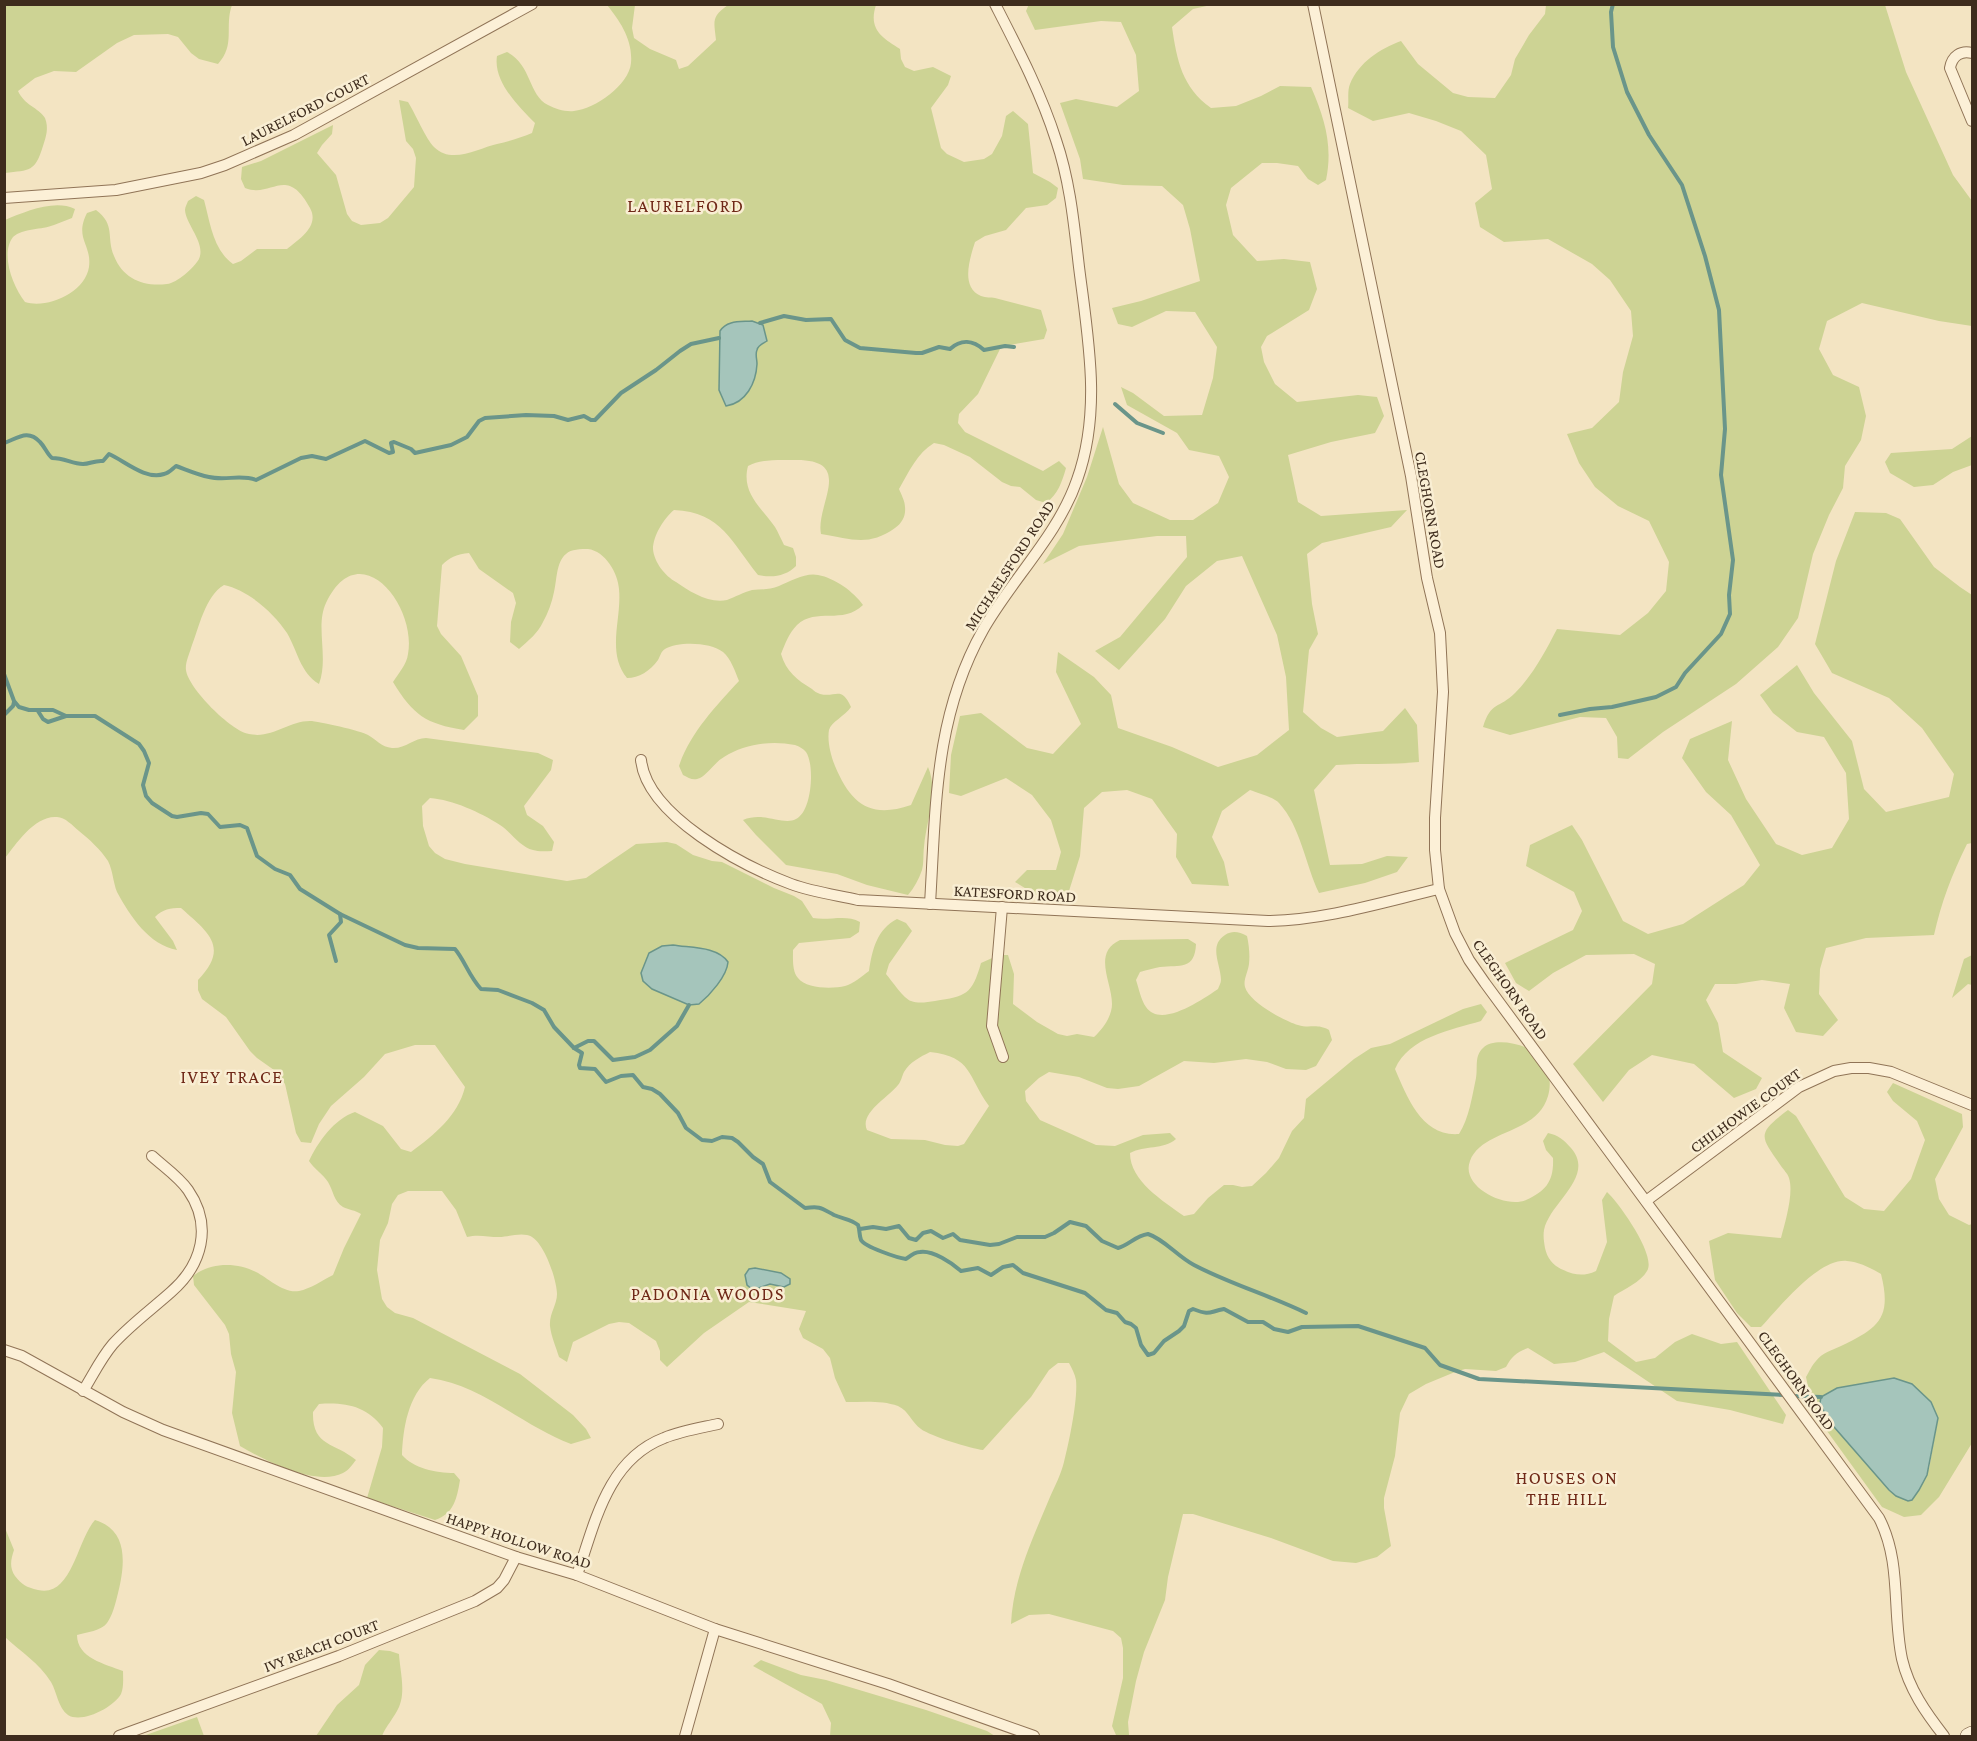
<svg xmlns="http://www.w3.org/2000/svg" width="1977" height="1741" font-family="'Crimson Pro',serif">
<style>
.green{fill:#cdd394;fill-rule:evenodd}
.water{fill:#a5c5bb;stroke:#6a958a;stroke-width:1.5}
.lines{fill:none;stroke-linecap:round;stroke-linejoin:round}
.stream{stroke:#6a958a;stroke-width:4}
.minor-casing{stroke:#907457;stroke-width:12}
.secondary-casing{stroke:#71553a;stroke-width:16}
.minor{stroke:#fcf0d7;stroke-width:10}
.secondary{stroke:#fcf0d7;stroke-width:15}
.labels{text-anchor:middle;stroke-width:5;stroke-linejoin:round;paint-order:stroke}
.street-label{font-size:16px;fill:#3e2c1d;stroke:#f9eed3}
.neighbourhood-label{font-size:18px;letter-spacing:1.5px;fill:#6f2817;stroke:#f9eed3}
</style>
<rect width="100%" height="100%" fill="#f3e4c2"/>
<g class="green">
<path d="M1029 4 1211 5 1193 9 1172 27C1177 61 1182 87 1211 108L1236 106 1261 96 1280 86 1311 87C1325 119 1333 146 1326 180L1318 185 1308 179 1298 166 1277 163H1262L1231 188 1226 205 1233 235 1257 261 1284 259 1310 262 1317 289 1309 310 1267 336 1261 347 1264 362 1275 384 1297 402 1358 395 1377 397 1384 416 1375 433 1331 442 1288 455 1298 502 1321 516 1407 510 1391 527 1322 543 1307 554 1312 604 1318 634 1309 650 1303 712 1321 728 1337 737 1383 731 1405 708 1417 725 1419 762C1391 765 1364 763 1336 765L1314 790 1330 865 1362 864 1387 856 1408 857 1397 872 1365 883 1319 893C1305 864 1301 827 1279 803 1273 797 1258 793 1250 790L1222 811 1212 837 1224 862 1229 886 1192 884 1176 857 1177 834 1152 799 1127 790 1102 792 1084 808 1080 856 1069 891 1036 895 1015 882 1027 870H1056L1061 852 1051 820 1032 795 1006 778 961 796 949 793 951 755 960 716 981 713 1027 748 1053 754 1081 724 1056 672 1058 652 1094 677 1111 695 1118 728 1172 747 1218 767 1257 755 1289 730 1286 677 1277 635 1242 556 1217 561 1186 586 1165 619 1119 670 1095 651 1120 637 1187 557 1186 536H1157L1079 546 1043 564 1063 534 1087 477 1103 427 1119 484 1133 503 1170 520H1193L1218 503 1229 477 1219 456 1189 450 1177 433 1127 405 1121 387 1133 393 1164 416 1202 415 1213 378 1217 347 1195 312 1166 311 1132 327 1118 324 1112 308 1141 301 1200 281 1190 229 1183 205 1162 186 1123 185 1083 179 1080 159 1060 103 1076 99 1117 107 1139 91 1136 55 1121 22 1101 21 1035 30 1026 11Z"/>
<path d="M4 5H232C224 27 236 44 218 64L199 59 191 53 178 37 168 34 134 35 117 43 76 72 54 71 35 78 18 91C25 106 38 107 45 118 49 128 46 137 43 146 35 172 30 170 5 173Z"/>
<path d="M607 5H635L632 28 634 38 650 49 676 60 679 69 688 66 716 40C714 21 711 17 728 5H876C868 29 882 38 900 49L901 59 905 67 914 71 933 67 951 76 948 85 931 108 941 148 947 154 964 162 984 159 992 154 1002 136 1006 116 1013 111 1028 124 1033 173 1050 182 1058 188 1056 198 1047 205 1026 208 1006 230 985 236 975 242C970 258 960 287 981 296 986 298 991 297 995 298 1010 302 1026 306 1041 310L1047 330 1044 339 1009 345 1000 349 978 394 959 414 958 423 965 432 1043 471 1059 461 1066 468C1062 482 1058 494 1046 503L1036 500 1020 487 1011 486 1002 482 970 457 944 445 934 443C917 453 909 472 899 489 901 494 905 501 905 507 906 516 902 523 895 528 868 547 852 539 821 534 815 505 857 458 793 460 778 460 761 459 748 466 741 493 761 507 775 527 778 532 781 539 784 545L793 548 796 557V566C786 576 773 578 758 575 732 543 722 512 674 510 664 518 653 536 653 549 654 562 665 576 676 582 689 591 709 604 727 600 735 597 744 592 752 590 762 589 770 590 779 586 790 581 807 572 818 575 835 578 854 592 863 605 843 625 816 607 797 625 789 633 785 644 781 654 786 671 797 680 812 689 814 691 817 693 820 694 836 698 841 685 851 707 845 716 831 722 829 730 827 741 831 756 835 766 851 804 870 819 911 805L928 767C939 792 926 821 924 847 923 854 924 863 922 870 919 879 914 888 908 895L867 885 837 874 786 865 756 835 743 820C764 811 783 826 796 819 812 812 815 765 806 752 804 749 798 746 795 745 771 740 744 744 724 757 715 762 708 774 700 778 693 781 689 778 683 775L679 766C690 733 716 706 739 681 735 671 731 659 723 652 711 642 678 641 665 649 661 651 660 657 658 660 650 671 639 678 627 678 606 652 622 619 619 589 618 573 605 551 588 549 581 549 571 549 566 554 556 562 557 580 554 592 552 602 548 613 543 622 538 633 528 641 519 649L510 642 511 622 516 603 513 593 479 569 469 553C457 554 450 557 442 565L437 626 441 634 461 656 478 696V716L464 730C426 724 413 715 393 682 398 674 407 664 408 654 417 605 359 533 326 603 315 626 329 658 319 684 300 672 298 652 287 633 274 613 248 590 224 585 205 596 199 628 191 648 189 655 185 663 186 670 188 688 231 731 249 734 272 739 288 721 310 721 318 721 362 731 368 735 377 740 381 747 392 748 405 749 414 738 426 738L538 753 553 760 551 770 524 806 527 815 543 826 554 842 552 851C546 851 539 852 533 850 520 847 511 832 500 825 480 812 453 800 430 798L422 806 423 826 429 846 435 853 445 859 465 864 567 881 586 878 636 844 667 842 676 844 693 855 712 861 722 862 774 888 794 896 802 901 813 918C829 921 846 914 860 922L859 932 850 938 799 943 793 950C793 959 792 971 798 978 806 989 833 989 845 986 853 984 862 976 869 971 872 950 877 929 897 919L906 923 912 931 889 964 886 974C892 981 904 999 911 1001 919 1004 927 1002 935 1001 966 996 972 995 981 963L999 955H1008L1014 974 1013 1004 1037 1022 1058 1034 1067 1036 1077 1034 1094 1037C1103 1029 1112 1016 1112 1004 1112 982 1092 953 1120 940L1188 939 1196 944C1195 970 1180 965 1160 967 1154 968 1147 970 1140 972L1136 980C1139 989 1141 1000 1146 1007 1161 1029 1203 999 1218 989 1219 986 1221 983 1221 980 1221 965 1208 946 1225 935 1233 930 1239 932 1247 936 1249 945 1250 955 1249 964 1248 972 1243 980 1245 987 1249 1002 1284 1021 1298 1025 1310 1029 1316 1023 1329 1030L1332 1040 1316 1066 1306 1070 1286 1069 1267 1062 1246 1059 1214 1063 1184 1061 1139 1086 1118 1089 1107 1088 1079 1077 1049 1072 1039 1078 1025 1091 1026 1101 1040 1120 1096 1145 1115 1146 1143 1135 1170 1133 1176 1139C1163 1150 1145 1145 1130 1153 1130 1181 1163 1201 1184 1216L1194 1214 1208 1198 1224 1185H1233L1242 1187 1252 1186 1266 1173 1279 1158 1292 1131 1304 1118 1306 1099 1354 1059 1371 1048 1390 1044 1463 1009 1481 1004 1487 1012 1481 1021C1451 1030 1409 1037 1395 1069 1407 1097 1422 1137 1459 1134 1469 1118 1472 1097 1476 1078 1478 1068 1474 1056 1483 1048 1495 1036 1530 1045 1541 1057 1549 1067 1552 1083 1548 1096 1537 1135 1482 1129 1470 1161 1460 1187 1506 1209 1526 1200 1546 1191 1554 1181 1553 1158L1546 1150 1543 1141 1548 1133C1558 1135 1564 1140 1571 1148 1596 1177 1550 1202 1544 1230 1543 1236 1544 1242 1545 1248 1547 1258 1553 1265 1561 1269 1574 1275 1583 1277 1596 1271L1607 1242 1602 1200 1607 1192C1619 1203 1657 1256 1647 1271 1641 1282 1624 1289 1614 1296L1609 1319 1608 1341 1636 1362 1655 1358 1675 1342 1692 1334 1721 1344 1737 1342 1786 1415 1783 1424 1730 1410 1677 1401 1604 1352 1575 1362 1554 1364 1528 1348C1517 1352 1512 1356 1506 1367L1496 1371 1465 1369 1455 1372 1426 1384 1409 1394 1400 1413 1395 1456 1384 1498V1508L1391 1546 1377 1557 1356 1563 1333 1561 1271 1538 1193 1514H1183L1168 1577 1165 1600 1144 1652 1136 1681 1128 1722 1129 1735H1116L1112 1726 1123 1678V1648L1121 1638 1113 1631 1049 1614 1029 1615 1011 1624C1013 1579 1033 1538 1050 1497 1055 1486 1061 1474 1064 1462 1069 1442 1078 1400 1076 1380 1075 1374 1072 1369 1069 1363H1058L1049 1370 1031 1397 983 1450C972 1449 930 1436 921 1429 912 1423 909 1411 898 1406 882 1400 863 1402 846 1402L835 1378 830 1358 823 1349 803 1338 799 1329 806 1311 749 1302 704 1333 667 1367 660 1360V1351L656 1341 629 1323 619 1322 609 1324 573 1342 567 1362 559 1357C556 1347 551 1336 550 1326 549 1314 557 1305 557 1294 557 1280 543 1237 527 1235 518 1233 508 1237 499 1237 488 1237 478 1234 467 1237L456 1210 442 1191H408L398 1195 392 1204 388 1223 380 1240 377 1270 382 1299 387 1307 395 1313 413 1318 520 1374 573 1415 586 1429 591 1438 571 1444C523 1426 482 1385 430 1378 408 1395 403 1429 402 1455 413 1468 436 1473 454 1473L460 1480C457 1498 454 1514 435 1520L367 1498 382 1447 383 1428C367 1406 345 1402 319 1404L313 1412C312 1447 335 1442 356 1460 352 1465 349 1470 343 1473 315 1487 264 1460 240 1446L232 1413 236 1372 231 1354 229 1334 225 1325 194 1285 193 1276C210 1262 237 1262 256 1272 268 1278 284 1294 299 1291 310 1289 323 1280 333 1275L344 1248 361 1214C355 1210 349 1210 343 1207 334 1202 333 1190 328 1182 323 1174 314 1169 309 1161 318 1142 334 1119 355 1112L383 1126 401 1149 411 1152C434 1135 458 1116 465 1087L435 1045H415L385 1054 364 1077 331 1106 319 1124 311 1143 301 1142 296 1133 285 1084 274 1070 257 1058 250 1051 226 1017 202 999 198 990V980C230 947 208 932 181 908 170 908 163 909 155 917L173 941 177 950C149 945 130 916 117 892 113 882 113 871 108 861 101 850 89 839 79 831 73 826 65 817 57 817 35 815 16 844 5 858V220C25 212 54 199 75 209L72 218C66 220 60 223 54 225 42 230 23 228 13 237 0 254 13 287 25 302 47 309 85 293 89 267 92 244 74 239 87 213L96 210C116 225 106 237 114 256 123 279 144 287 167 284 177 283 194 268 199 259 206 243 186 225 185 210 185 207 187 204 188 201L196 196 204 200C210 222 213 250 233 264L241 261 257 249H287C299 239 320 226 310 208 286 164 272 199 245 188L241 179 242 167 261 161 333 125 332 134 322 145 317 153 336 175 347 214 352 221 361 225 380 223 388 218 414 187 416 158 413 149 406 141 399 100 408 102C415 113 426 139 434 147 452 165 479 148 497 144 510 141 520 138 532 133L535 123C518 106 493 81 497 56L507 52C532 65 528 95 548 105 556 109 565 112 574 111 595 109 629 85 631 63 633 40 620 21 607 5ZM930 1052C973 1057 967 1076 989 1106L964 1144 958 1146 945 1145 925 1140 891 1139 867 1130C859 1113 889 1097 898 1085 901 1082 902 1076 904 1072 910 1062 920 1057 930 1052ZM756 1268 781 1273 784 1287 770 1284 753 1290 750 1269Z"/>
<path d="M1546 5H1885L1906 72 1953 175 1972 201V326L1939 321 1862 303 1827 321 1819 349 1833 375 1859 387 1866 416 1861 440 1845 466 1843 488 1829 515 1813 554 1798 618 1778 647 1736 684 1663 732 1628 759 1618 758 1617 737 1606 718 1580 717 1510 735 1483 727C1491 701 1499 709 1515 693 1533 675 1545 652 1557 629L1620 635 1648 613 1666 591 1669 562 1649 521 1618 506 1595 487 1579 463 1567 434 1592 428 1619 402 1623 372 1633 336 1631 311 1610 280 1592 264 1548 239 1504 242 1480 227 1475 203 1492 189 1486 155 1461 131 1436 121 1409 113 1373 121 1348 108C1349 101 1347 91 1350 84 1359 62 1380 49 1401 41L1418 64 1453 93 1468 97 1495 98 1511 75 1515 59 1529 35 1545 14Z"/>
<polygon points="1972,436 1972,465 1953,472 1933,485 1914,487 1890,473 1885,462 1891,453 1952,449"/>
<path d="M1855 512 1886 513 1900 519 1934 567 1960 587 1972 595V843L1967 844C1952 874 1941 903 1934 935L1866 938 1826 948 1820 969 1819 994 1838 1020 1823 1036 1796 1032 1784 1008 1790 984 1762 980 1736 984H1715L1706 1000 1718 1023 1723 1052 1762 1078 1756 1089 1734 1098 1694 1064 1652 1055 1629 1070 1603 1102 1573 1064 1652 984 1655 964 1634 954 1586 955 1553 973 1529 991 1516 983 1505 963 1573 930 1582 911 1574 892 1526 866 1530 845 1572 825 1582 840 1623 921 1648 934 1683 924 1744 885 1760 865 1731 815 1706 792 1682 758 1690 739 1732 721 1728 760 1746 799 1776 844 1802 855 1832 848 1849 819 1846 773 1824 737 1797 732 1773 713 1760 695 1797 665 1814 693 1852 741 1864 789 1886 812 1949 797 1954 774 1922 728 1889 698 1832 673 1815 644 1836 561Z"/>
<polygon points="1972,955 1972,985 1968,984 1952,998 1964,959"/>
<path d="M1893 1083 1962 1114 1963 1127 1935 1179 1939 1199 1949 1215 1969 1225 1972 1224V1443L1939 1497 1921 1515 1904 1517 1882 1507 1827 1431 1812 1406 1806 1377C1809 1372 1812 1365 1816 1361 1822 1353 1832 1350 1841 1346 1879 1328 1892 1318 1881 1274 1871 1268 1859 1262 1847 1261 1818 1258 1779 1308 1761 1327H1751L1737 1313 1715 1280 1709 1241 1728 1233 1781 1238C1785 1223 1794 1193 1789 1178 1788 1174 1783 1169 1781 1166 1760 1136 1756 1134 1788 1110L1796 1116 1845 1197 1864 1209 1884 1211 1911 1179 1925 1140 1917 1121 1893 1101 1887 1092ZM1894 1378 1938 1418 1929 1469 1905 1500 1889 1490 1853 1447 1839 1433 1828 1420 1820 1403 1837 1388Z"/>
<path d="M95 1520C132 1531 124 1571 116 1601 114 1608 112 1616 107 1623 101 1631 87 1632 77 1635 77 1658 105 1664 123 1671 123 1678 124 1687 121 1694 114 1707 82 1724 68 1715 58 1708 57 1692 51 1682 39 1663 21 1652 5 1637V1528L14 1550C11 1559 9 1567 15 1576 22 1585 26 1587 38 1590 72 1598 77 1540 95 1520Z"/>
<path d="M379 1650 390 1651 399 1654C400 1671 406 1692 399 1707 394 1718 386 1726 382 1736H316L337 1705 359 1685 365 1665Z"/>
<polygon points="761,1660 801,1675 826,1680 926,1710 987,1731 995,1736 830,1736 831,1723 822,1704 753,1666"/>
<polygon points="197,1717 204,1736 143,1736"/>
</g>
<g class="water">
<path d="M752 321 763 325 767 341C764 343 758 345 757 350 755 354 757 359 757 364 756 383 746 403 726 406L719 390 720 331C727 320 740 322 752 321Z"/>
<path d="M673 945C690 948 717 946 728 962 727 976 710 995 699 1004L689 1005 652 989 643 981 641 973 649 953 662 946Z"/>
<polygon points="755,1268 781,1273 790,1279 790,1284 784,1287 770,1284 753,1290 747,1285 745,1275 749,1269"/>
<polygon points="1894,1378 1912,1384 1931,1402 1938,1418 1927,1475 1919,1490 1912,1500 1908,1501 1896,1496 1889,1490 1828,1420 1820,1403 1821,1397 1837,1388"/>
</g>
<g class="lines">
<g class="stream">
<path d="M760 323 784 316 806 320 831 319 845 340 860 348 916 353H922L939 347 950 349C961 339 973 340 984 350L1005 346 1014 347"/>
<polyline points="1115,404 1137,423 1163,433"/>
<path d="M4 443C18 438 28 429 40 442 45 447 47 454 52 458 65 458 72 464 83 464 90 464 95 460 103 461L109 454C125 461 145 480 164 474 169 473 172 469 176 466 187 470 198 475 209 477 225 481 241 474 256 480L301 458 312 456 326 459 365 441 389 453 393 452 391 443 394 442 411 449 415 453 451 445 467 437 479 421 485 418 526 415 554 416 568 420 584 416 591 420H595L621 393 656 370 680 351 691 344 719 338"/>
<polyline points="4,674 14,701 19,707 29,710 53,710 66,716"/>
<path d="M38 711 43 719 48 722 66 716H95L139 744 144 751 149 763 143 785 146 796 152 803 172 816 177 817 201 813 208 814 220 827 240 825 247 828 257 856 275 869 290 875 300 889 340 914 405 945 418 948 455 949C465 961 469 976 481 989L498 990 532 1003 544 1010 554 1027 574 1048 582 1053 579 1065 580 1068 595 1069 606 1082 621 1076 633 1075 643 1087 652 1089 660 1094 678 1113 686 1128 702 1140 712 1141 722 1137 732 1138 738 1142 753 1157 763 1164 770 1182 805 1208C821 1206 821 1208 834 1215 843 1219 851 1219 858 1225 860 1230 859 1235 861 1240 865 1247 898 1258 906 1259 910 1256 914 1252 920 1252 933 1250 952 1263 961 1271L978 1268 991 1275 1003 1267 1013 1265 1023 1273 1085 1293 1106 1310 1117 1313 1125 1322 1131 1324 1136 1328 1141 1345 1148 1355 1154 1353 1164 1341 1179 1331 1184 1326 1189 1311 1193 1309C1211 1316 1208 1312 1224 1309L1248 1322H1263L1274 1329 1288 1332 1302 1327 1358 1326 1425 1348 1440 1365 1479 1379 1785 1395"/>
<polyline points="4,715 13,706 14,702"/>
<polyline points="1560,715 1590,709 1612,707 1656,697 1676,687 1685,673 1721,634 1730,614 1729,595 1733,560 1721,475 1725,429 1719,310 1705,256 1682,185 1649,135 1627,92 1613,47 1611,12 1613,4"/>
<polyline points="336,961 329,935 341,922 340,914"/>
<polyline points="574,1048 588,1041 594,1041 613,1060 635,1057 650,1050 677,1026 689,1005"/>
<path d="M860 1229 873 1227 886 1229 899 1226 909 1238 916 1240 923 1233 931 1231 943 1238 953 1234 960 1240 990 1245 999 1244 1017 1237H1045L1054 1233 1070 1222 1086 1226 1102 1241 1118 1248C1129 1245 1135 1236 1148 1234 1164 1239 1177 1256 1194 1265 1230 1284 1269 1295 1306 1313"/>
<polyline points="1793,1396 1821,1397"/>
</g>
<defs>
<g id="minor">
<path d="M1313 4 1411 476 1427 578 1440 633 1443 692 1435 818V850L1439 889 1455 933 1469 960 1485 983 1879 1518C1902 1562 1892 1612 1902 1659 1909 1689 1926 1713 1944 1736"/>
<path d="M1972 53C1961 50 1952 56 1950 68L1972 121"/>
<polyline points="4,198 116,190 201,173 225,165 294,135 532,4"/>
<path d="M641 760C647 816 743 866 791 884 813 892 836 895 858 900L1268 921C1326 920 1383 902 1439 889"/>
<path d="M930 904C936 807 934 717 983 630 1012 579 1058 535 1077 480 1102 410 1088 339 1079 267 1074 224 1070 181 1056 140 1041 93 1018 49 995 4"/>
<polyline points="1002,907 992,1026 1003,1057"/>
<polyline points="1646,1201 1799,1087 1834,1071 1851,1068 1869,1068 1891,1072 1972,1105"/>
<polyline points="4,1350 22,1356 123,1412 163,1430 516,1557 577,1575 715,1629 888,1684 1034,1736"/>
<path d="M83 1391C93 1375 101 1358 113 1344 130 1325 152 1309 171 1292 202 1265 213 1226 188 1190 179 1177 164 1167 152 1156"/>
<path d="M577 1575C595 1523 607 1460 664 1438 681 1431 700 1428 718 1424"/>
<polyline points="119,1736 339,1656 475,1601 497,1588 504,1580 516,1557"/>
<polyline points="685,1736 715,1629"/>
</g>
<polyline id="secondary" points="1968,1736 1972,1734"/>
</defs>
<use href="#minor" class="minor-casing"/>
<use href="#secondary" class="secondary-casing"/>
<use href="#minor" class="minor"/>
<use href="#secondary" class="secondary"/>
</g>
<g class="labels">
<g class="street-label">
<text transform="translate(305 109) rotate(-27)" y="6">LAURELFORD COURT</text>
<text transform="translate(1431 510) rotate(80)" y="6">CLEGHORN ROAD</text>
<text transform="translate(1009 565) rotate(-57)" y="6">MICHAELSFORD ROAD</text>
<text transform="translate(1015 893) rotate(3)" y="6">KATESFORD ROAD</text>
<text transform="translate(1511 989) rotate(55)" y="6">CLEGHORN ROAD</text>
<text transform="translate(1745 1110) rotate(-36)" y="6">CHILHOWIE COURT</text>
<text transform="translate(1797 1380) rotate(54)" y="6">CLEGHORN ROAD</text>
<text transform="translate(519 1540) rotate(18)" y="6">HAPPY HOLLOW ROAD</text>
<text transform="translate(321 1645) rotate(-21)" y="6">IVY REACH COURT</text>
</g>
<g class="neighbourhood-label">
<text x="686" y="212">LAURELFORD</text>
<text x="232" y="1083">IVEY TRACE</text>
<text x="708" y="1300">PADONIA WOODS</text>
<text x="1567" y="1484">HOUSES ON<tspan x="1567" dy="21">THE HILL</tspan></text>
</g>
</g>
<rect width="1977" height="1741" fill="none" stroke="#3e2c1d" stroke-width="12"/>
</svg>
